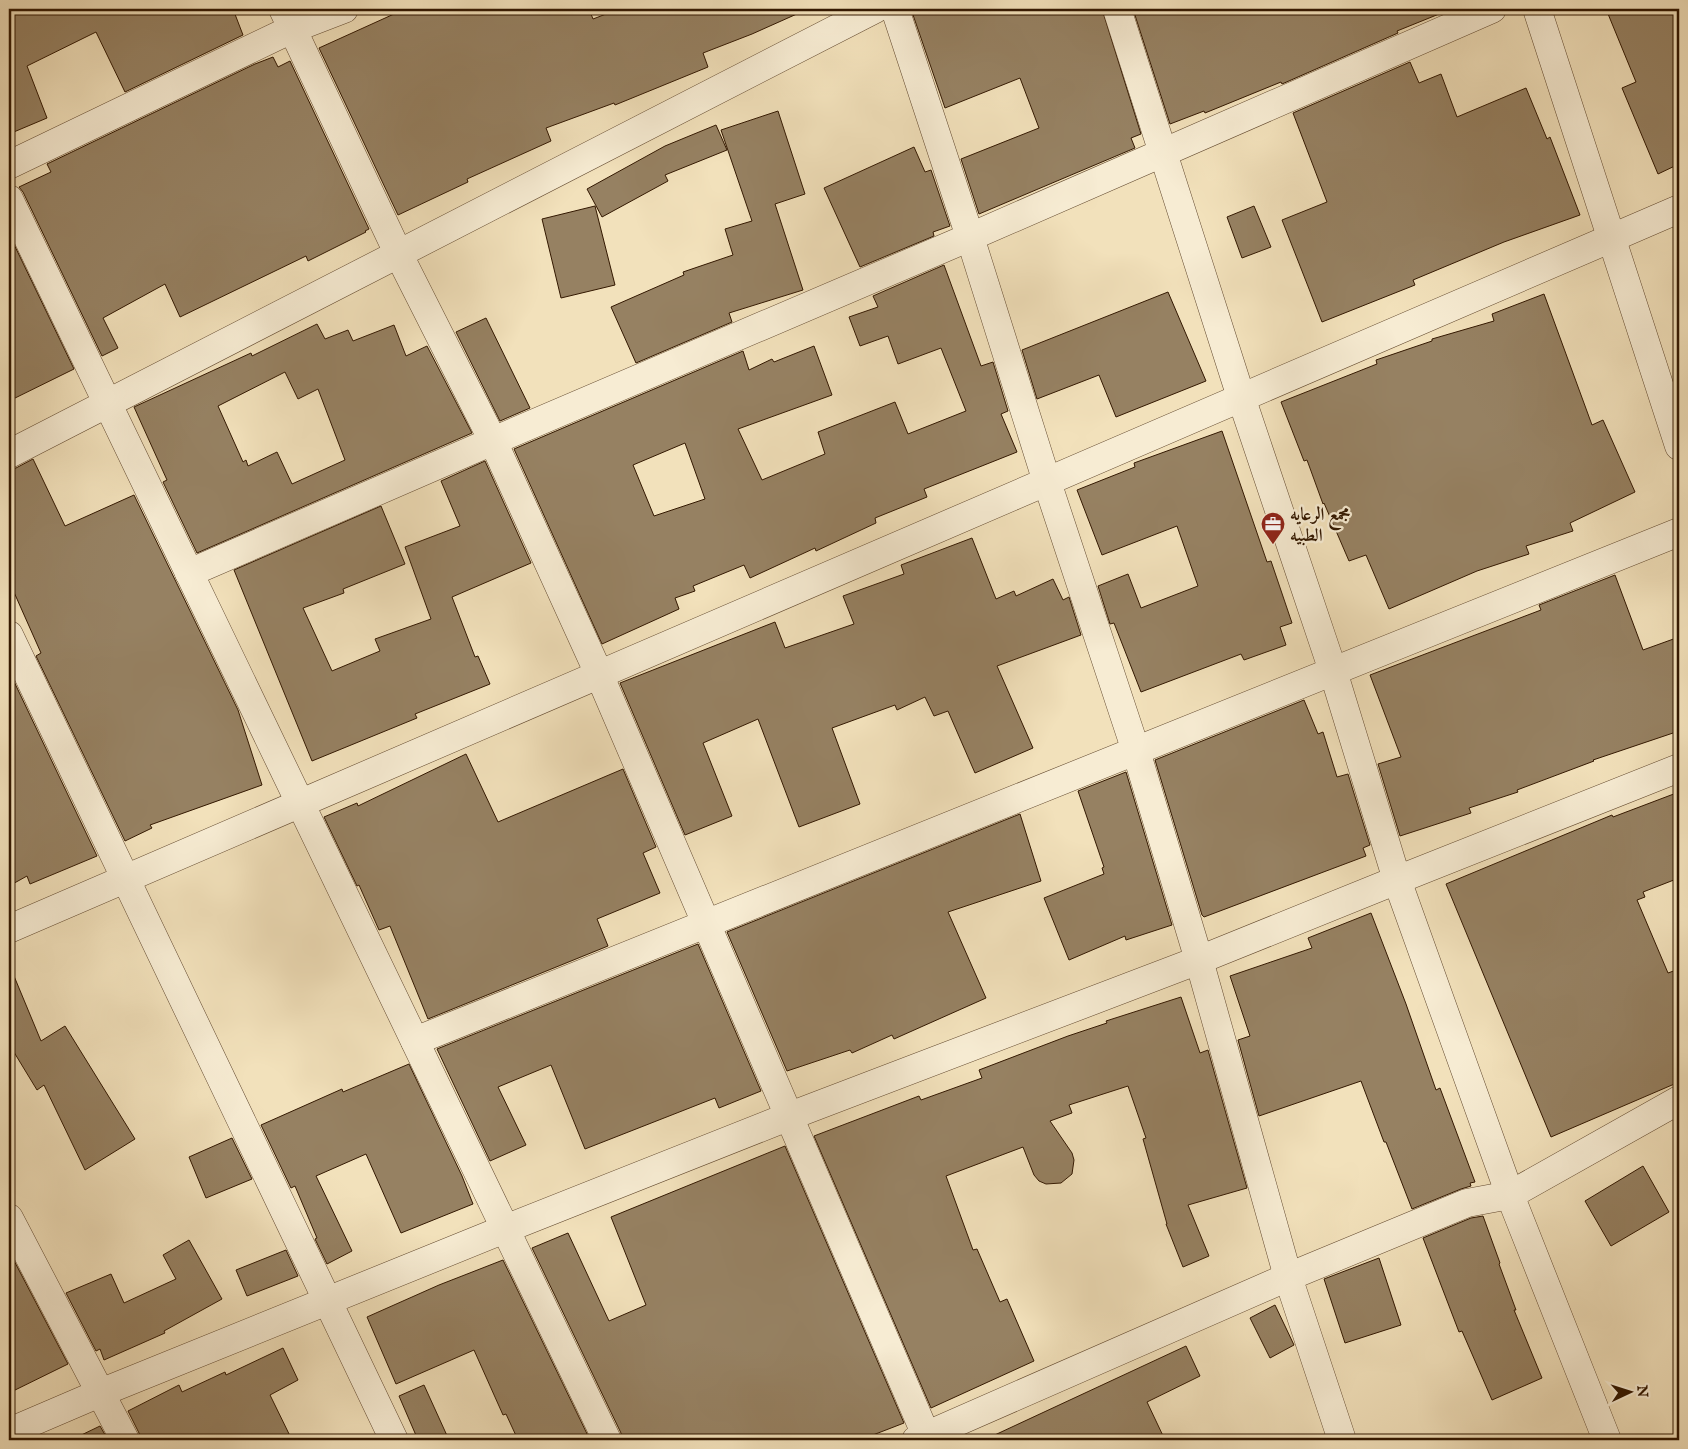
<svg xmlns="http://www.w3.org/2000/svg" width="1688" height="1449" font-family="'IM FELL English',Amiri,serif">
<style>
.building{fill:#968162;stroke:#331801;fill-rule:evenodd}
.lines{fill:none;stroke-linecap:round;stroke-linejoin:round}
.minor-casing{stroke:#634a30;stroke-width:29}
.tertiary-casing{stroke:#634a30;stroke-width:29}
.minor{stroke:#f7ecd3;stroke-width:28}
.tertiary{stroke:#f7ecd3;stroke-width:28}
.labels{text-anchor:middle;stroke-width:4.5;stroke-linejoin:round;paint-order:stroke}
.poi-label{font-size:18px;font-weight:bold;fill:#331801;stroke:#f7ecd3;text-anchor:start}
</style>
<rect width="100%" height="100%" fill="#f2e1bb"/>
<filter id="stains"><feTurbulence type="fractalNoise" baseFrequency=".004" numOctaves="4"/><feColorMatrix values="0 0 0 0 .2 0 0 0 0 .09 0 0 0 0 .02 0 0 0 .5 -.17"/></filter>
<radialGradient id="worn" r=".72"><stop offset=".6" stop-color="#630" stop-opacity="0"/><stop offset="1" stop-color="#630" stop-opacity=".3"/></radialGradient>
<g class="building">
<polygon points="9,9 233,9 243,35 125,92 96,32 27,66 47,118 9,134"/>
<polygon points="405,9 589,9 593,19 619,9 808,9 752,34 703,53 708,67 615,105 614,103 546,128 551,141 467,179 468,182 398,215 319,48"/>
<polygon points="911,9 1102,9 1141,134 1131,138 1135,148 979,214 961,159 1039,128 1020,78 945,108"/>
<polygon points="1133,9 1449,9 1449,10 1397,31 1398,33 1282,84 1281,82 1205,113 1204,111 1170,124"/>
<polygon points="1606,9 1679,9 1679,164 1658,174 1622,88 1636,82"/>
<polygon points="273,57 278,67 290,61 369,229 365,231 366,232 308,261 306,256 180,317 165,284 103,318 118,348 102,356 23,192 19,187 51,172 47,164 255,64"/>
<polygon points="1410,62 1419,83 1441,74 1457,117 1526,88 1547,139 1550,137 1580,215 1504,242 1413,280 1415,285 1322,322 1282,220 1327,202 1293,113"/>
<polygon points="778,111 805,194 775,204 803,290 729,313 732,322 636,363 611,307 684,275 683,272 733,255 725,229 752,221 721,130"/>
<polygon points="716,125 727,150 665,175 668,181 602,217 587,189 665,146"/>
<polygon points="914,147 925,172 931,170 950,226 933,232 934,236 860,267 824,188"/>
<polygon points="595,206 615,285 561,298 542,219"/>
<polygon points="1254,206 1271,247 1242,258 1227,217"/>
<polygon points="9,234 74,369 9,401"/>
<path d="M944 265 981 366 993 362 1008 411 1001 414 1017 452 924 489 927 497 875 518 876 523 816 551 815 548 750 578 744 565 693 586 695 591 675 598 679 609 602 644 514 449 743 351 749 370 772 359 774 362 814 346 832 395 738 429 762 480 825 454 818 432 895 402 908 434 966 411 941 348 898 364 888 336 860 346 849 317 878 307 873 296ZM685 443 705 499 654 516 633 465Z"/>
<polygon points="1168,292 1206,381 1116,417 1099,375 1037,399 1022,350"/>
<polygon points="1544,294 1592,425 1603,420 1635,492 1570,523 1573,531 1526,546 1529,554 1477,571 1389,609 1366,555 1349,561 1324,503 1323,504 1307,460 1304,461 1281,402 1377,364 1376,360 1432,341 1432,339 1494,321 1492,314"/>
<polygon points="486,318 530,408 500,421 456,332"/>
<path d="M317 324 325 339 348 330 353 341 394 325 406 356 427 346 472 433 197 553 163 482 167 480 134 407 251 353 252 356ZM285 372 298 399 318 389 345 460 292 484 277 452 248 466 246 460 243 462 218 406Z"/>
<polygon points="1222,431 1267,562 1271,561 1292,623 1280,627 1286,645 1244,660 1241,654 1141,692 1114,623 1110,624 1098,586 1128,574 1141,608 1198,586 1177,526 1102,555 1077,490 1135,467 1134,463"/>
<polygon points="33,459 65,526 134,495 238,710 262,785 150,825 152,828 125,841 36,656 41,653 9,581 9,470 16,468"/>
<polygon points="485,461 531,563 452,597 475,657 478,656 490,684 415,714 417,718 312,761 234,570 381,506 405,564 343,589 344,593 303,608 332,671 380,651 375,639 431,619 405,547 460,526 441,481"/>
<polygon points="972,538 996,599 1014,591 1016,596 1053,579 1063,600 1069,597 1081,635 997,666 1033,748 975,773 948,711 934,716 925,697 897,710 895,705 832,728 860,804 799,827 758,719 703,743 732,816 685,835 620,683 775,622 785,648 854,624 843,596 904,574 901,565"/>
<polygon points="1615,575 1643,650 1679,637 1679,731 1593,760 1594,761 1517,790 1518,792 1469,808 1471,813 1400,836 1378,764 1401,757 1370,675 1541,610 1539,605"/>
<polygon points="9,671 97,856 30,884 27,876 9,886"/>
<polygon points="1304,700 1318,734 1323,732 1337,777 1348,774 1370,845 1363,848 1366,856 1204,917 1202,915 1155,760"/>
<polygon points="466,754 498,822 623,769 656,847 643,853 660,893 597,919 608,946 428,1019 390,926 379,930 359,885 357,886 324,817 357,803 358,806"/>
<polygon points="1126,772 1172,925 1126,940 1125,936 1069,960 1044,898 1104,874 1102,868 1104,867 1078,791"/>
<polygon points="1679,792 1679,878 1643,892 1645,897 1637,900 1668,973 1679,969 1679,1082 1551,1137 1446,884 1612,815 1613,817"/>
<polygon points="1020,814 1041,881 948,912 986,998 894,1039 892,1035 852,1053 850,1050 787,1071 727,932"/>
<polygon points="1371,913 1406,1004 1436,1090 1440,1088 1475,1182 1470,1183 1471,1186 1461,1189 1412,1209 1386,1142 1384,1142 1361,1081 1259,1116 1238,1040 1250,1036 1230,976 1312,948 1308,938"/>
<polygon points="698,944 761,1091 719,1108 715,1098 585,1149 551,1065 498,1087 526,1145 490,1161 437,1049"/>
<polygon points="9,964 41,1041 65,1026 135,1139 85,1170 44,1085 37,1090 9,1044"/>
<polygon points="1181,997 1200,1053 1208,1050 1247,1188 1188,1205 1209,1256 1183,1267 1166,1224 1167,1224 1143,1139 1146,1138 1128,1086 1069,1105 1072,1113 1050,1121 1072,1153 1074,1160 1072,1174 1061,1183 1046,1184 1039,1181 1034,1175 1023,1147 946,1176 973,1250 977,1249 1000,1302 1007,1299 1034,1361 931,1408 814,1136 919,1096 921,1100 982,1078 979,1070 1068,1036 1107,1023 1106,1021"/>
<polygon points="409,1064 462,1176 473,1204 401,1233 366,1154 316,1176 352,1251 327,1264 315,1239 317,1238 295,1186 291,1188 261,1125 342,1089 343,1092"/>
<polygon points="232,1138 252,1179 206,1198 189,1157"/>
<polygon points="785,1146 904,1423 860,1440 622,1440 621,1433 532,1248 568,1233 609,1321 646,1305 611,1217"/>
<polygon points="1643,1166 1669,1212 1611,1246 1585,1201"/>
<polygon points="1483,1216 1500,1263 1499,1264 1516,1310 1514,1310 1542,1378 1492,1400 1462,1331 1459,1332 1423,1238 1471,1218"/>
<polygon points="189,1240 222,1299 164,1331 165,1333 104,1360 100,1349 96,1351 66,1293 111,1274 124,1303 176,1279 163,1255"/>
<polygon points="286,1250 298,1276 247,1296 236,1270"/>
<polygon points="9,1251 68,1364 9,1393"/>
<polygon points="1379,1258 1401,1325 1345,1343 1324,1279"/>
<polygon points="503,1260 590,1440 518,1440 506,1414 503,1415 474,1350 396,1384 367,1317 439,1285"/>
<polygon points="1275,1305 1294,1345 1270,1358 1250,1318"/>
<polygon points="1186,1346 1200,1376 1147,1402 1165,1440 984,1440"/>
<polygon points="283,1348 298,1380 270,1395 292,1440 141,1440 139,1433 128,1411 179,1385 182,1392 225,1372 226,1375"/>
<polygon points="424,1385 449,1440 418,1440 399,1396"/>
<polygon points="100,1426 108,1440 71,1440"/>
</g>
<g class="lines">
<defs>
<g id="minor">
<polyline points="283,9 399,255 493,441 599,674 928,1440"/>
<polyline points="895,9 970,237 1047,482 1136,751 1199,960 1288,1277 1342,1440"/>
<polyline points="1537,9 1679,446"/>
<polyline points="9,165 292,29 344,9"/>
<polyline points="9,199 607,1440"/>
<polyline points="9,454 875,9"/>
<polyline points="189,573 493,441 970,237 1492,9"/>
<polyline points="9,635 394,1440"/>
<polyline points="1397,880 1679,768"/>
<polyline points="9,929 1679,209"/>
<polyline points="415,1041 1679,532"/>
<polyline points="9,1218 125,1440"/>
<polyline points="916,1440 1288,1277 1467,1203 1510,1195 1679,1100"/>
</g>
<g id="tertiary">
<polyline points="1117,9 1241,397 1333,671 1397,880 1510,1195 1607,1440"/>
<polyline points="9,1432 100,1393 505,1229 790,1116 1199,960 1397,880"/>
</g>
</defs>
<use href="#minor" class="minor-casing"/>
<use href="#tertiary" class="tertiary-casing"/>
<use href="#minor" class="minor"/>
<use href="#tertiary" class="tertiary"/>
</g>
<defs>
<symbol id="office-pin" viewBox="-11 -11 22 30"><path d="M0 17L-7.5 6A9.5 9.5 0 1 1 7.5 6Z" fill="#8f2418" stroke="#f7ecd3"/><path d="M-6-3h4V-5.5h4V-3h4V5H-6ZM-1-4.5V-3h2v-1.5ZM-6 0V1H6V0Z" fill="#fff"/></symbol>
</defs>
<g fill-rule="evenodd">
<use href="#office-pin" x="1259" y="510" width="28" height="38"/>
</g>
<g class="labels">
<g class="poi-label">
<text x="1290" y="520">مجمع الرعايه<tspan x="1290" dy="21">الطبيه</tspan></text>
</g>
</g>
<rect width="1688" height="1449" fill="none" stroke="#f2e1bb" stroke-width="30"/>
<rect x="10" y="10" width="1668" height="1429" fill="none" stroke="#331801" stroke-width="2.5"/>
<rect x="15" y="15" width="1658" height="1419" fill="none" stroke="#331801"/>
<g transform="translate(1630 1392) rotate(86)" stroke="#f7ecd3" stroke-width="4" paint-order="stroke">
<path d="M0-4L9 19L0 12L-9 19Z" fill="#331801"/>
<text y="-8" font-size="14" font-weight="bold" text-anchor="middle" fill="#331801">N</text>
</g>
<rect width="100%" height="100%" filter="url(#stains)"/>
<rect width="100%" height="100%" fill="url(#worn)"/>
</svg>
